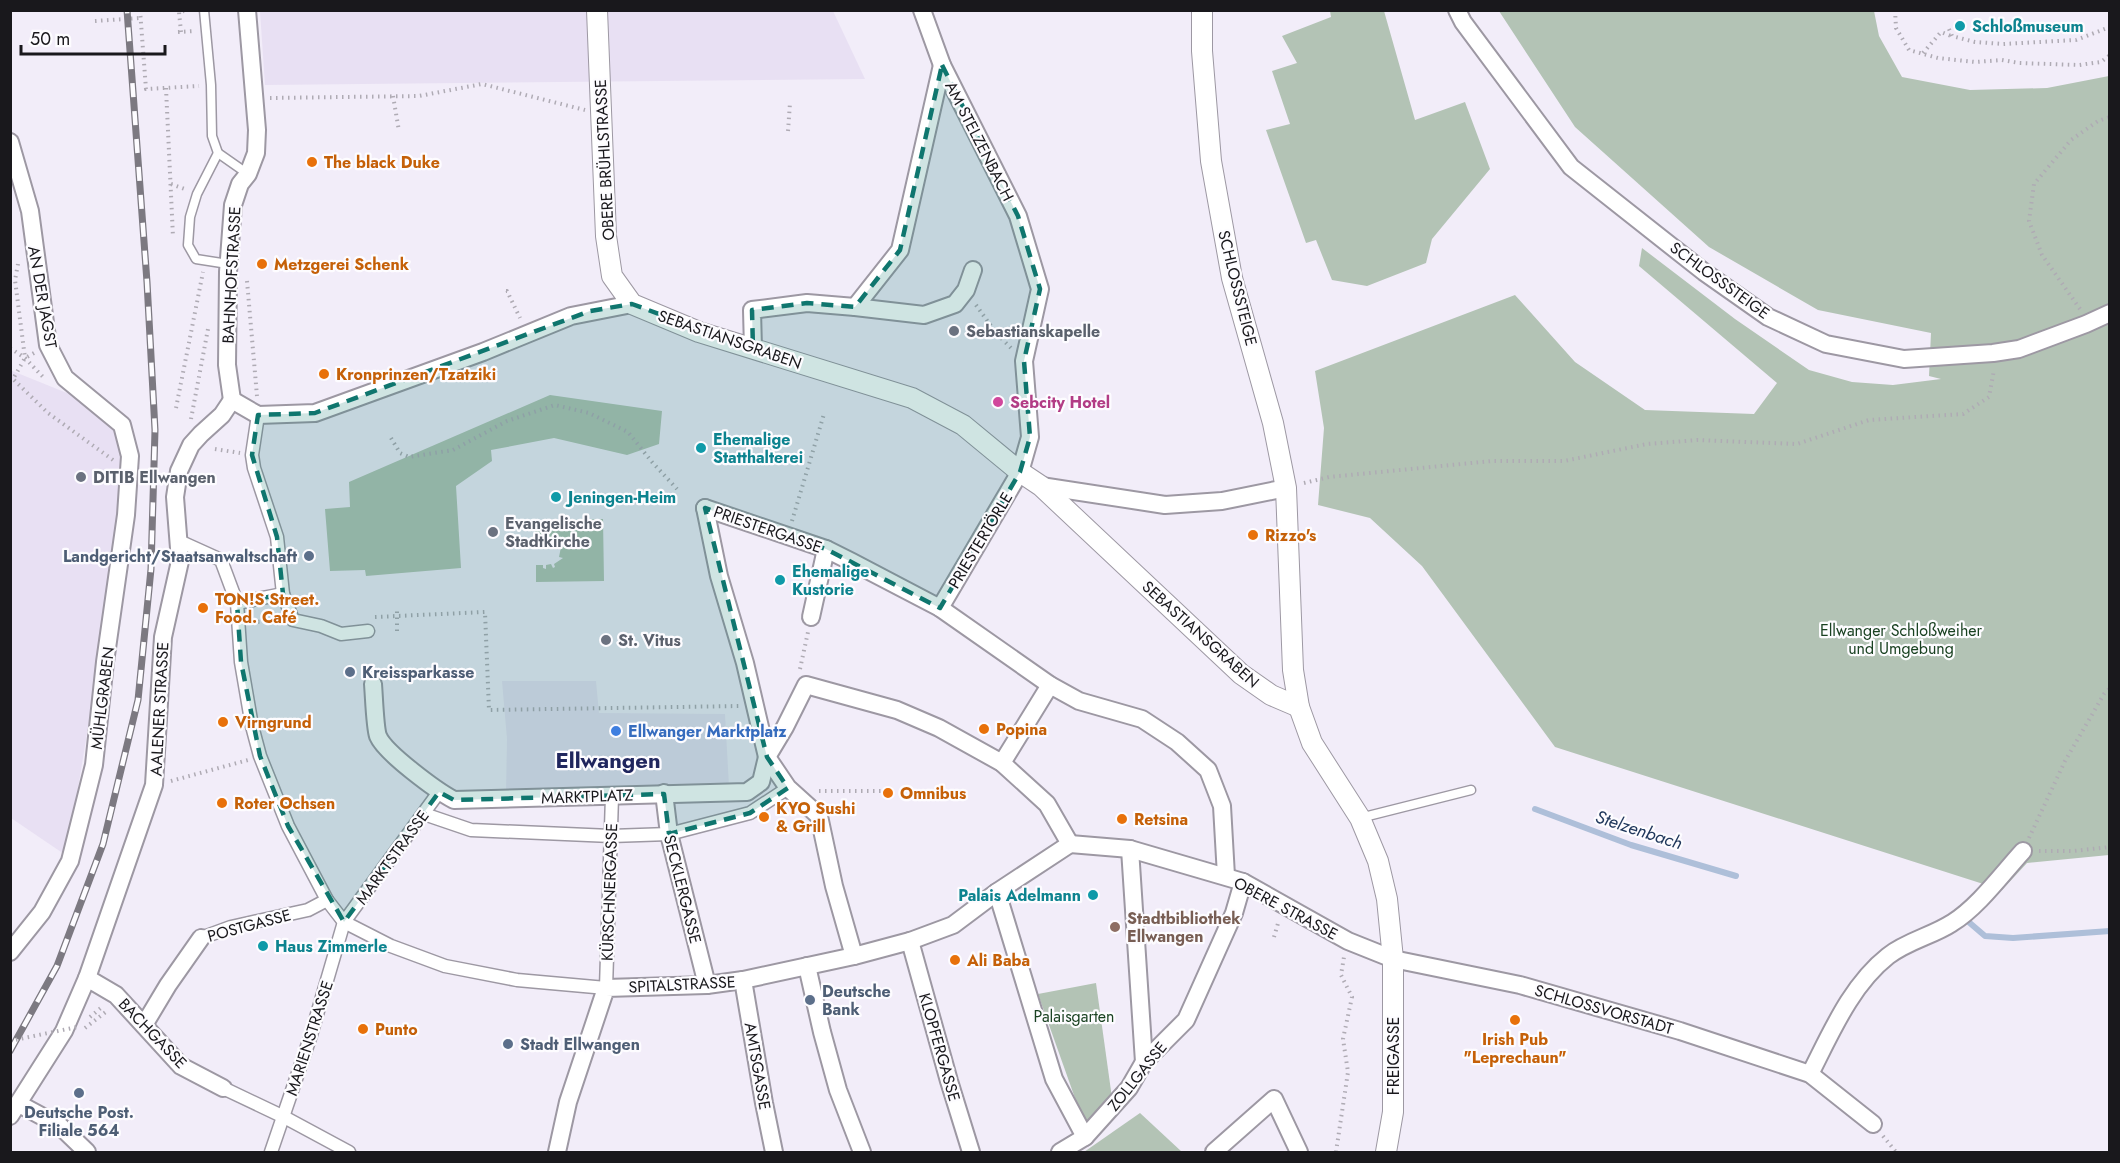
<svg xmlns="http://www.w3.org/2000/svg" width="2120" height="1163" font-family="Jost,sans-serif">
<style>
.built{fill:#e8e0f3}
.green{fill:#b3c3b5}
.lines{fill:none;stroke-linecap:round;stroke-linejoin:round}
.stream{stroke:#aebfd9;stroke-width:6}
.service-casing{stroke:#9d98a3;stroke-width:11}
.pedestrian-casing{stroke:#9d98a3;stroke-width:15}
.minor-casing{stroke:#9d98a3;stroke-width:20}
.tertiary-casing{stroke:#9d98a3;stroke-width:22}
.path{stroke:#afabb4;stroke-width:4;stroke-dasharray:1.5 4.5;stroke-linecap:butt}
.service{stroke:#fff;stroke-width:8}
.pedestrian{stroke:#fff;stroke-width:12}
.minor{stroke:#fff;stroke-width:16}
.tertiary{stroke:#fff;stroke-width:20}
.rail-casing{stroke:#7c7981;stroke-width:7}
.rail{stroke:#fdfcff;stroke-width:4.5;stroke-dasharray:14;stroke-linecap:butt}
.path-bridge{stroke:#afabb4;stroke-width:4;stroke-dasharray:1.5 4.5;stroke-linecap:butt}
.marked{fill:#0f766e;fill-opacity:0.2;stroke:#0f766e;stroke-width:4.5;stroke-dasharray:12 8;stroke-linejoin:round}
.culture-dot{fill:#0f9aa8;stroke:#fdfcff;stroke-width:2}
.food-dot{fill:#e8710a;stroke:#fdfcff;stroke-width:2}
.worship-dot{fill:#6b7280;stroke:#fdfcff;stroke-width:2}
.hotel-dot{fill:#d1479c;stroke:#fdfcff;stroke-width:2}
.service-dot{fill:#5c6f8a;stroke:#fdfcff;stroke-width:2}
.shop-dot{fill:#3f7fe0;stroke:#fdfcff;stroke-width:2}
.education-dot{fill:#8d6e63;stroke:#fdfcff;stroke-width:2}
.labels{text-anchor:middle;stroke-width:4.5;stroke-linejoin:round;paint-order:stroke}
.culture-label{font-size:16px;font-weight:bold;fill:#0d838f;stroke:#fdfcff;text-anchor:start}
.street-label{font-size:16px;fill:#19181c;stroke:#fdfcff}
.food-label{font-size:16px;font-weight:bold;fill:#c56008;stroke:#fdfcff;text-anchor:start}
.worship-label{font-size:16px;font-weight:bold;fill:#5b616d;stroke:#fdfcff;text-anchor:start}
.hotel-label{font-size:16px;font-weight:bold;fill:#b23c85;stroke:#fdfcff;text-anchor:start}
.service-label{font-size:16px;font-weight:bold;fill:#4e5e75;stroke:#fdfcff;text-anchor:start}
.park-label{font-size:16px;fill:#194121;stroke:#fdfcff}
.shop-label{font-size:16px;font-weight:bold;fill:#366cbe;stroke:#fdfcff;text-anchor:start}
.education-label{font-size:16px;font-weight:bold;fill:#785e54;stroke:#fdfcff;text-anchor:start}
.water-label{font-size:18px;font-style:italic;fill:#20385c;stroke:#fdfcff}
.district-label{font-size:22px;font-weight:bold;fill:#20265e;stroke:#fdfcff}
</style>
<rect width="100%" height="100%" fill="#f2edf9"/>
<g class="built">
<polygon points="260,11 833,11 865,79 265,85"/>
<polygon points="10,370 104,408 126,435 122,518 67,856 11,818"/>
<polygon points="502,681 596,681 599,713 725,714 729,786 506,792 507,739"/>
</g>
<g class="green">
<polygon points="1330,11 1384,11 1415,120 1465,102 1490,169 1432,239 1426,263 1367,286 1332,280 1316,240 1306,243 1266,130 1290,124 1272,71 1297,63 1282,36 1331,17"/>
<polygon points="1499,11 1874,11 1879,36 1902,77 1970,90 2047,88 2109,76 2109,855 2027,863 2002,890 1555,747 1422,566 1370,518 1318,505 1324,428 1315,371 1515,295 1575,362 1645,410 1754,414 1777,383 1639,266 1642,248 1735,319 1809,370 1852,382 1893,385 1941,379 1929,376 1931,333 1818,310 1709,247 1575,127"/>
<polygon points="550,395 662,411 659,444 627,455 554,438 491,450 492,461 456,486 461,568 366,576 365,570 330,571 325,509 350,507 349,482"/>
<polygon points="603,519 604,581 536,582 536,565 543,565 543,568 546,569 546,565 551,564 553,568 555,567 554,564 563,558 559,557 561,547 558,547 554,543 554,540 545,542 545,539 542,539 542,542 535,542 535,521"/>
<polygon points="1096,983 1112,1098 1086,1129 1038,994"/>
<polygon points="1140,1113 1182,1152 1084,1152"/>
</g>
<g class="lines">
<g class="stream">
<polyline points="1535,809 1631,845 1736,876"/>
<polyline points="1964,918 1985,936 2013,938 2110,931"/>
</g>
<defs>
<g id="service">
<polyline points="204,10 211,85 212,136 218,153 248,174"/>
<polyline points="218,153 197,194 190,217 188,245 196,259 228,264"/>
<polyline points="1360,818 1471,790"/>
</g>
<g id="pedestrian">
<polyline points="258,415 252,455 254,468 277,537 283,594 293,620 321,626 341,634 368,631"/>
<polyline points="179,541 221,560 237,603 241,662 252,726 260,756 288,826 327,900 344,922 391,946 445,966 517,980 606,988 612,796"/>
<polyline points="237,603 283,594"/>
<polyline points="424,814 471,830 611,836 669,834 750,813 788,788"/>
<polyline points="201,938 231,927 308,910 327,900"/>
<polyline points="223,1088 284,1117 349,1152"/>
<polyline points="271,1152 311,1035 344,922 439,792"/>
</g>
<g id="minor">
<polyline points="922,10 942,65 1018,216 1040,289 1024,361 1030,437 1020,472 940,608"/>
<polyline points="1457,10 1463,22 1571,167 1704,272 1768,317 1826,344 1904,359 1993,353 2019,349 2086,324 2110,313"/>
<polyline points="10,142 30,211 48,345 65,378 122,425 130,456 126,515 105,662 94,765 70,861 42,912 10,952"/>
<polyline points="855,307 900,250 942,65"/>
<polyline points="753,349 752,310 807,303 855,307 924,315 955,304 966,290 973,270"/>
<polyline points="232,400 258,415 315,413 483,352 571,316 632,304"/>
<polyline points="232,400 227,365 228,272 233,205 240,184 248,174 256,153 257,130 247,10"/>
<polyline points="1041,486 1165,505 1222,501 1286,488"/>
<polyline points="705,508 826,549 852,562 940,608 1050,685 1079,701 1142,719 1177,742 1208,770 1222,806 1226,876"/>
<polyline points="705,508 719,576 745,663 767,757 788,788 819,816 834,886 854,956"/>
<polyline points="811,617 826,549"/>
<path d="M373 684C374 696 375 728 378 736 385 753 437 791 454 800L747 792 761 782 767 757 785 727 806 685 897 710 939 728 1002 763 1047 804 1070 844"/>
<polyline points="1002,763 1050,685"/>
<polyline points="664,793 669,834 707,985"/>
<polyline points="1070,844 1130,849 1243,882 1348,941 1393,959 1520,985 1680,1031 1810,1074 1873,1124"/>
<polyline points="1130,849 1144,1062"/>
<polyline points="997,892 1054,1079 1085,1137"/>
<polyline points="910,941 949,1081 971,1152"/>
<polyline points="807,966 822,1032 838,1090 862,1152"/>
<polyline points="87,978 116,995 181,1066 223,1088"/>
<polyline points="743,980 764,1103 774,1152"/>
<polyline points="144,1025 168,985 201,938"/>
<path d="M1810 1074C1831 1033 1851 985 1888 956 1907 941 1932 936 1952 923 1978 907 2002 874 2023 851"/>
<polyline points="19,1104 60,1126 87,1152"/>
<polyline points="10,1116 64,1031 87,978 154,785 163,637 180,561 175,497 179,471 191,445 201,434 222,415 232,400"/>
<polyline points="557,1152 568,1102 606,988 707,985 743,980 854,956 910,941 953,925 997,892 1070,844"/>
<polyline points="1060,1152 1085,1137 1129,1088 1144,1062 1186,1020 1234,913 1243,882"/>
<polyline points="1214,1152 1274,1099 1299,1152"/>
</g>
<g id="tertiary">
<polyline points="597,10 606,236 612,276 632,304 699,332 912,398 963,425 1020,472 1041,486 1241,674 1271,695 1299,707"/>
<polyline points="1202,10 1202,51 1211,161 1232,278 1273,423 1286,488 1293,670 1299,707 1312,743 1360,818 1378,861 1387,899 1393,959 1393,1112 1386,1152"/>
</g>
</defs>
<use href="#service" class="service-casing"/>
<use href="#pedestrian" class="pedestrian-casing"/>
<use href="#minor" class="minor-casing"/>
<use href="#tertiary" class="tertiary-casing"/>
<g class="path">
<polyline points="140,10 146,89 199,86"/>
<polyline points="1895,10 1896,28 1909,50 1938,58 1975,62 2002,60 2019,63 2079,65 2101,62 2110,55"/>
<polyline points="95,21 140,18"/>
<polyline points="1949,29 1952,36 1975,42 2003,44 2076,40 2110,27"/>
<polyline points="178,32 195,31"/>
<polyline points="181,32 179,12 184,11"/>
<polyline points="1923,53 1941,32 1951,36"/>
<polyline points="166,88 173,237"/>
<polyline points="393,96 399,131"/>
<polyline points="270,98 419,96 482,84 585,110"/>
<polyline points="788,131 790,103"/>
<polyline points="171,184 185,189"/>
<polyline points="18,264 15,280 25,358"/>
<polyline points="247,281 257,396"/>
<polyline points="506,291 507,291 520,318"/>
<polyline points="976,305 996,333 1011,348"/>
<polyline points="2080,309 2042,255 2029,221 2034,184 2071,140 2098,121 2110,117"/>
<polyline points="10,348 25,358 44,378"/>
<polyline points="34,353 25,358 13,379 48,413 113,460"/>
<polyline points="176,408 203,272"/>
<polyline points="191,419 208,329"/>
<polyline points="391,438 400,453 409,457 453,450 507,421 555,405 589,413 628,432 652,462 677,489"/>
<polyline points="215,449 240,453"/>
<polyline points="1304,483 1329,477 1492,461 1564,461 1647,444 1698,440 1797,444 1869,420 1963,414 1989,397 1994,370"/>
<polyline points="792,521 824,414"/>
<polyline points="375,617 485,612 489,710 739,706"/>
<polyline points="252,622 278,621"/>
<polyline points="397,631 397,608"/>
<polyline points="800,669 808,632"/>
<polyline points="171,781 248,760"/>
<polyline points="819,791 886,791"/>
<polyline points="2029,838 2065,761 2104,694 2110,688"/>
<polyline points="2039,851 2073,851 2110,847"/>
<polyline points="1274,937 1279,920"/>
<polyline points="90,1017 102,1007"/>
<polyline points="85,1028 107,1011"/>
<polyline points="1883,1136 1896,1152"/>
<polyline points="1336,1152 1348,1072 1343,1039 1352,997 1341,975 1344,957"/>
</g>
<use href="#service" class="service"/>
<use href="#pedestrian" class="pedestrian"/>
<use href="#minor" class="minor"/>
<use href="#tertiary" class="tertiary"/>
<defs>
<polyline id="rail" points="10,1051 57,966 103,844 138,700 151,569 155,430 147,282 127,10"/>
</defs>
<use href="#rail" class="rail-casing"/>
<use href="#rail" class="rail"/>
<polyline class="path-bridge" points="10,1041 77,1027"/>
</g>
<path class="marked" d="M942 65 1018 216 1040 289 1024 361 1030 437 1020 472 940 608 826 549 705 508 767 757 788 788 750 813 669 834 664 794 454 800 439 792 344 922 288 826 260 756 241 662 237 603 283 594 277 537 252 455 258 415 315 413 590 311 632 304 753 349 752 310 807 303 855 307 900 250Z"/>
<g class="culture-dot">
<circle cx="1960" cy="26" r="6"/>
<circle cx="701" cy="448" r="6"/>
<circle cx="556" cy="497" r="6"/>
<circle cx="780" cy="580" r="6"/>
<circle cx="1093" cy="895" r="6"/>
<circle cx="263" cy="946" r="6"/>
</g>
<g class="food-dot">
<circle cx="312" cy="162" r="6"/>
<circle cx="262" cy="264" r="6"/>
<circle cx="324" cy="374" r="6"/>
<circle cx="1253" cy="535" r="6"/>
<circle cx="203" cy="608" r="6"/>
<circle cx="223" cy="722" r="6"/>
<circle cx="984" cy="729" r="6"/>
<circle cx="888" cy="793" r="6"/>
<circle cx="222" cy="803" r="6"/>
<circle cx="764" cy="817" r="6"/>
<circle cx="1122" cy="819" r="6"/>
<circle cx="955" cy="960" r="6"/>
<circle cx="1515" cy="1020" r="6"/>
<circle cx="363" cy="1029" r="6"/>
</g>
<g class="worship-dot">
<circle cx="954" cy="331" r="6"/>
<circle cx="81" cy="477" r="6"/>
<circle cx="493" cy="532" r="6"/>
<circle cx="606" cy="640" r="6"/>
</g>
<circle class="hotel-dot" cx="998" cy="402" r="6"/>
<g class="service-dot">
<circle cx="309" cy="556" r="6"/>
<circle cx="350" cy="672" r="6"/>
<circle cx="810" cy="1000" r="6"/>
<circle cx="508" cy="1044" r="6"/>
<circle cx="79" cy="1093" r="6"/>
</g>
<circle class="shop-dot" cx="616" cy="731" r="6"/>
<circle class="education-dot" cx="1115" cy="927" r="6"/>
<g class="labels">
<g class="culture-label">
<text x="1972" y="32">Schloßmuseum</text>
<text x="713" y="445">Ehemalige<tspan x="713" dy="18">Statthalterei</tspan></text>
<text x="568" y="503">Jeningen-Heim</text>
<text x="792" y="577">Ehemalige<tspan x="792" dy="18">Kustorie</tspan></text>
<text x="1081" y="901" text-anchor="end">Palais Adelmann</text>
<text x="275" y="952">Haus Zimmerle</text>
</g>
<g class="street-label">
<text transform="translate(980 141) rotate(63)" y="6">AM STELZENBACH</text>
<text transform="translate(604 160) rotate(-93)" y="6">OBERE BRÜHLSTRASSE</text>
<text transform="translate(231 275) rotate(-87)" y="6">BAHNHOFSTRASSE</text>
<text transform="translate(1720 280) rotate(36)" y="6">SCHLOSSSTEIGE</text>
<text transform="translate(1238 288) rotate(76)" y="6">SCHLOSSSTEIGE</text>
<text transform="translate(43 297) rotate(80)" y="6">AN DER JAGST</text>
<text transform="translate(730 339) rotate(19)" y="6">SEBASTIANSGRABEN</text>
<text transform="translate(768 529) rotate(19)" y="6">PRIESTERGASSE</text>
<text transform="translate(980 540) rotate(-59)" y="6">PRIESTERTÖRLE</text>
<text transform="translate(1201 634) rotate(42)" y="6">SEBASTIANSGRABEN</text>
<text transform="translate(102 698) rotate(-83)" y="6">MÜHLGRABEN</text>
<text transform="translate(159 709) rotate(-87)" y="6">AALENER STRASSE</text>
<text transform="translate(587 796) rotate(-2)" y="6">MARKTPLATZ</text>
<text transform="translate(392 857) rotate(-54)" y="6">MARKTSTRASSE</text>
<text transform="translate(683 889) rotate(76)" y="6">SECKLERGASSE</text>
<text transform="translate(609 892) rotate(-88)" y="6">KÜRSCHNERGASSE</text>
<text transform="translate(1286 908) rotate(28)" y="6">OBERE STRASSE</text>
<text transform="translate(249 925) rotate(-15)" y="6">POSTGASSE</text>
<text transform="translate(682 984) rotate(-3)" y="6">SPITALSTRASSE</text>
<text transform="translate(1604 1009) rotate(16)" y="6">SCHLOSSVORSTADT</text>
<text transform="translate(153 1033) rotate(46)" y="6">BACHGASSE</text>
<text transform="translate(309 1038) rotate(-72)" y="6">MARIENSTRASSE</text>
<text transform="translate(940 1047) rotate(74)" y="6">KLOPFERGASSE</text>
<text transform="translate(1393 1056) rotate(-90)" y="6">FREIGASSE</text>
<text transform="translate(758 1066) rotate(80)" y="6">AMTSGASSE</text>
<text transform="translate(1137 1076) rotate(-51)" y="6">ZOLLGASSE</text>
</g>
<g class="food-label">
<text x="324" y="168">The black Duke</text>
<text x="274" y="270">Metzgerei Schenk</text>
<text x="336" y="380">Kronprinzen/Tzatziki</text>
<text x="1265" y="541">Rizzo's</text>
<text x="215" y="605">TON!S Street.<tspan x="215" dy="18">Food. Café</tspan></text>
<text x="235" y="728">Virngrund</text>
<text x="996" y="735">Popina</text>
<text x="900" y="799">Omnibus</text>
<text x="234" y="809">Roter Ochsen</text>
<text x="776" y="814">KYO Sushi<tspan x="776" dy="18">&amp; Grill</tspan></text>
<text x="1134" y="825">Retsina</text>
<text x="967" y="966">Ali Baba</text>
<text x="375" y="1035">Punto</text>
<text x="1515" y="1045" text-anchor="middle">Irish Pub<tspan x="1515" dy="18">"Leprechaun"</tspan></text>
</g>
<g class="worship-label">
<text x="966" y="337">Sebastianskapelle</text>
<text x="93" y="483">DITIB Ellwangen</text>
<text x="505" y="529">Evangelische<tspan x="505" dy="18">Stadtkirche</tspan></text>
<text x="618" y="646">St. Vitus</text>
</g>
<g class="hotel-label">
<text x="1010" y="408">Sebcity Hotel</text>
</g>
<g class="service-label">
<text x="297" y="562" text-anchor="end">Landgericht/Staatsanwaltschaft</text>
<text x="362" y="678">Kreissparkasse</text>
<text x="822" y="997">Deutsche<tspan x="822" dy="18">Bank</tspan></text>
<text x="520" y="1050">Stadt Ellwangen</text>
<text x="79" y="1118" text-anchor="middle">Deutsche Post.<tspan x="79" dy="18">Filiale 564</tspan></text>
</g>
<g class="park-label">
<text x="1901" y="636">Ellwanger Schloßweiher<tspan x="1901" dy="18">und Umgebung</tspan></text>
<text x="1074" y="1022">Palaisgarten</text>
</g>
<g class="shop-label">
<text x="628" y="737">Ellwanger Marktplatz</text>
</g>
<g class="education-label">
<text x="1127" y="924">Stadtbibliothek<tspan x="1127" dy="18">Ellwangen</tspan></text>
</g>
<g class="water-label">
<text transform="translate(1639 830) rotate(18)" y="6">Stelzenbach</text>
</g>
<g class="district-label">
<text x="608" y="768">Ellwangen</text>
</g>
</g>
<rect width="2120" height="1163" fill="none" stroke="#19181c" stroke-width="24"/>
<path d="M21 45v9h144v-9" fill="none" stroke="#19181c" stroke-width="3"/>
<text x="30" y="45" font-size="18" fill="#19181c" stroke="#fdfcff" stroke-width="4.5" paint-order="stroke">50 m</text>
</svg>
